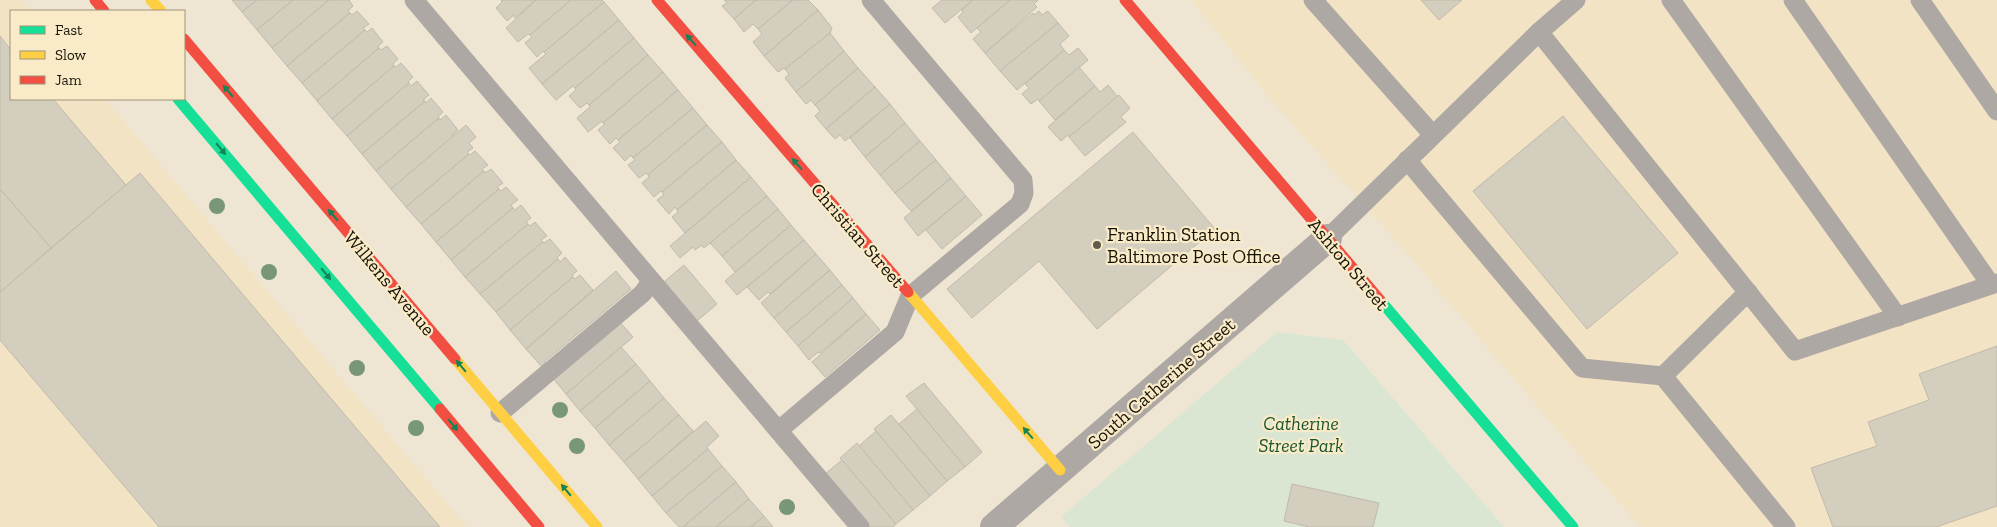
<svg xmlns="http://www.w3.org/2000/svg" width="1997" height="527" font-family="'Zilla Slab',serif">
<style>
.built{fill:#f1e3c4}
.green{fill:#dae6d1}
.building{fill:#d4cebf;stroke:#c0baab}
.lines{fill:none;stroke-linecap:round;stroke-linejoin:round}
.lane{stroke:#ada8a3;stroke-width:19}
.street{stroke:#ada8a3;stroke-width:28}
.fast{stroke:#16e098;stroke-width:11}
.slow{stroke:#ffcf43;stroke-width:11}
.jam{stroke:#f24e42;stroke-width:11}
.tree{fill:#789678}
.oneway{fill:#168356}
.poi-dot{fill:#625c4e;stroke:#f9ebc8;stroke-width:2}
.labels{text-anchor:middle;stroke-width:4.5;stroke-linejoin:round;paint-order:stroke}
.poi-label{font-size:19px;fill:#171206;stroke:#f9ebc8;text-anchor:start}
.street-label{font-size:19px;fill:#171206;stroke:#f9ebc8}
.park-label{font-size:19px;font-style:italic;fill:#17552e;stroke:#f9ebc8}
</style>
<rect width="100%" height="100%" fill="#eee6d3"/>
<g class="built">
<polygon points="0,0 21,0 31,11 11,11 11,99 105,99 467,527 0,527"/>
<polygon points="1191,0 1997,0 1997,527 1640,527 1413,260 1273,102"/>
</g>
<polygon class="green" points="1277,332 1343,340 1504,527 1070,527 1061,517"/>
<g class="building">
<polygon points="232,0 257,0 242,12"/>
<polygon points="257,0 293,0 257,30 242,12"/>
<polygon points="293,0 329,0 272,48 257,30"/>
<polygon points="329,0 349,0 353,6 348,11 350,13 287,66 272,48"/>
<polygon points="501,0 536,0 515,18 514,15 507,21 496,8 502,2"/>
<polygon points="536,0 571,0 530,35 528,34 518,42 506,28"/>
<polygon points="571,0 602,0 604,2 544,52 543,51 537,57 525,43 532,37 530,35"/>
<polygon points="724,0 756,0 734,19 722,6 727,3"/>
<polygon points="756,0 793,0 758,29 753,24 744,32 734,19"/>
<polygon points="793,0 808,0 818,10 764,56 753,42 762,34 758,29"/>
<polygon points="942,0 973,0 945,23 932,8"/>
<polygon points="973,0 1010,0 971,33 958,17 963,12 962,10"/>
<polygon points="1010,0 1038,0 1034,4 1037,7 985,53 973,39 981,32 977,28"/>
<polygon points="1421,0 1462,0 1439,20"/>
<polygon points="604,2 619,20 542,84 529,68 546,54 544,52"/>
<polygon points="818,10 832,28 830,33 785,69 784,68 778,72 764,56"/>
<polygon points="357,11 369,24 363,28 365,30 302,83 287,66 350,13 352,15"/>
<polygon points="1039,11 1042,15 1048,11 1058,23 1000,71 985,53 1033,13 1034,15"/>
<polygon points="619,20 634,38 575,88 573,86 556,100 542,84"/>
<polygon points="1058,23 1069,36 1060,44 1064,50 1017,90 1000,71"/>
<polygon points="372,28 383,42 378,46 379,48 317,101 302,83 365,30 367,32"/>
<polygon points="830,33 844,51 796,92 785,78 789,74 785,69"/>
<polygon points="0,36 11,50 11,99 53,99 126,185 51,248 0,189"/>
<polygon points="634,38 648,55 589,105 587,103 580,108 569,96 576,90 575,88"/>
<polygon points="387,46 398,59 393,64 394,66 332,119 317,101 379,48 381,50"/>
<polygon points="1078,48 1088,60 1039,101 1038,99 1031,104 1022,94 1029,88 1025,84 1064,50 1069,55"/>
<polygon points="844,51 858,68 815,105 811,100 806,104 796,92"/>
<polygon points="648,55 663,72 603,123 602,121 588,132 577,118 590,107 589,105"/>
<polygon points="401,63 413,77 408,82 409,83 347,136 332,119 394,66 396,67"/>
<polygon points="1079,67 1095,86 1055,120 1039,101"/>
<polygon points="858,68 875,87 826,129 815,116 820,111 815,105"/>
<polygon points="663,72 678,90 618,140 616,138 610,144 598,130 605,124 603,123"/>
<polygon points="417,81 429,95 423,100 425,101 362,154 347,136 409,83 411,86"/>
<polygon points="1108,85 1118,97 1069,137 1068,135 1061,141 1048,127 1095,86 1100,92"/>
<polygon points="875,87 890,104 845,141 840,135 835,139 826,129"/>
<polygon points="678,90 693,108 633,158 631,155 625,161 613,148 620,142 618,140"/>
<polygon points="1119,95 1130,108 1121,117 1126,122 1085,156 1069,137"/>
<polygon points="431,98 443,112 438,117 439,118 376,171 362,154 425,101 426,103"/>
<polygon points="890,104 905,123 865,157 850,138"/>
<polygon points="693,108 707,125 648,175 646,173 639,178 628,165 635,160 633,158"/>
<polygon points="446,115 458,130 452,135 454,136 391,189 376,171 439,118 440,120"/>
<polygon points="1563,116 1678,253 1587,329 1473,191"/>
<polygon points="905,123 920,141 880,175 865,157"/>
<polygon points="466,125 476,137 469,143 473,148 467,152 469,154 406,207 391,189"/>
<polygon points="707,125 722,142 662,192 661,191 654,197 642,183 649,177 648,175"/>
<polygon points="1133,132 1215,229 1097,329 1039,261 972,318 947,289"/>
<polygon points="920,141 936,160 895,193 880,175"/>
<polygon points="722,142 736,160 677,210 675,207 669,214 657,200 664,195 662,192"/>
<polygon points="475,151 488,165 482,169 484,171 421,224 406,207 469,154 470,155"/>
<polygon points="736,160 751,177 685,233 672,217 678,212 677,210"/>
<polygon points="936,160 951,178 911,211 895,193"/>
<polygon points="491,169 503,183 497,187 499,189 436,242 421,224 484,171 485,173"/>
<polygon points="140,173 440,527 159,527 0,340 0,292"/>
<polygon points="751,177 767,196 704,248 702,245 695,250 693,247 680,258 670,246"/>
<polygon points="951,178 966,196 918,236 904,218"/>
<polygon points="506,187 518,200 511,205 513,208 451,260 436,242 499,189 501,191"/>
<polygon points="0,189 51,248 0,292"/>
<polygon points="767,196 778,209 722,256 710,243"/>
<polygon points="966,196 982,215 942,249 926,230"/>
<polygon points="521,205 531,218 526,222 528,224 465,277 451,260 513,208 515,210"/>
<polygon points="778,209 791,225 735,272 722,256"/>
<polygon points="535,222 547,236 541,240 543,242 480,294 465,277 528,224 530,226"/>
<polygon points="791,225 804,240 737,295 725,281"/>
<polygon points="550,239 562,253 557,258 558,259 496,312 480,294 543,242 544,243"/>
<polygon points="804,240 816,254 770,294 768,292 759,300 747,287"/>
<polygon points="816,254 830,270 774,318 761,303"/>
<polygon points="565,257 577,271 572,275 573,277 510,330 496,312 558,259 560,262"/>
<polygon points="684,265 717,304 691,326 670,302 665,281"/>
<polygon points="830,270 842,285 786,332 774,318"/>
<polygon points="616,271 631,289 544,362 546,364 542,367 526,349"/>
<polygon points="580,275 593,290 526,349 510,330 573,277 575,279"/>
<polygon points="842,285 853,298 798,346 786,332"/>
<polygon points="853,298 866,314 820,353 818,352 809,360 798,346"/>
<polygon points="866,314 880,330 825,377 812,362"/>
<polygon points="619,321 633,337 566,394 552,377"/>
<polygon points="1997,346 1997,506 1936,527 1833,527 1811,468 1877,446 1868,422 1929,400 1919,374"/>
<polygon points="621,347 636,364 580,411 566,394"/>
<polygon points="636,364 650,381 595,428 580,411"/>
<polygon points="650,381 664,398 609,445 595,428"/>
<polygon points="924,383 982,452 965,467 906,396"/>
<polygon points="664,398 679,415 624,462 609,445"/>
<polygon points="917,409 965,467 947,481 899,424"/>
<polygon points="679,415 693,431 638,479 624,462"/>
<polygon points="891,415 947,481 930,496 874,429"/>
<polygon points="706,421 719,436 707,447 708,449 652,496 638,479"/>
<polygon points="876,431 930,496 913,510 859,446"/>
<polygon points="857,443 913,510 896,524 840,458"/>
<polygon points="708,449 722,466 666,513 652,496"/>
<polygon points="842,460 896,524 893,527 870,527 825,474"/>
<polygon points="722,466 736,482 683,527 679,527 666,513"/>
<polygon points="736,482 749,499 716,527 683,527"/>
<polygon points="1292,484 1379,503 1373,527 1309,527 1284,521"/>
<polygon points="749,499 764,516 751,527 716,527"/>
<polygon points="764,516 773,527 751,527"/>
</g>
<g class="lines">
<g class="lane">
<polyline points="414,0 860,527"/>
<polyline points="1313,0 1433,135"/>
<polyline points="1671,0 1898,317"/>
<polyline points="1793,0 1991,285"/>
<polyline points="1920,0 1997,111"/>
<polyline points="1539,32 1795,351 1997,283"/>
<polyline points="1407,160 1582,368 1663,376"/>
<polyline points="1328,238 1539,32 1576,0"/>
<polyline points="1748,292 1663,376 1786,527"/>
<polyline points="500,413 643,293 651,281"/>
<polyline points="779,430 895,332 910,296 1020,204 1024,193 1023,180 871,0"/>
</g>
<polyline class="street" points="994,527 1328,238"/>
<g class="fast">
<polyline points="178,99 440,409"/>
<polyline points="1380,300 1573,527"/>
</g>
<g class="slow">
<polyline points="151,0 161,11"/>
<polyline points="908,292 1060,470"/>
<polyline points="455,359 597,527"/>
</g>
<g class="jam">
<polyline points="95,0 104,11"/>
<polyline points="657,0 908,292"/>
<polyline points="1125,0 1380,300"/>
<polyline points="184,39 455,359"/>
<polyline points="440,409 539,527"/>
</g>
</g>
<g class="tree">
<circle cx="217" cy="206" r="8"/>
<circle cx="269" cy="272" r="8"/>
<circle cx="357" cy="368" r="8"/>
<circle cx="560" cy="410" r="8"/>
<circle cx="416" cy="428" r="8"/>
<circle cx="577" cy="446" r="8"/>
<circle cx="787" cy="507" r="8"/>
</g>
<defs><path id="oneway-solid" d="M-6-.8H1V-3.2L6.5 0L1 3.2V.8H-6Z" transform="scale(1.25)"/></defs>
<g class="oneway">
<use href="#oneway-solid" transform="translate(691 40) rotate(-131)"/>
<use href="#oneway-solid" transform="translate(228 91) rotate(-130)"/>
<use href="#oneway-solid" transform="translate(221 149) rotate(50)"/>
<use href="#oneway-solid" transform="translate(797 164) rotate(-131)"/>
<use href="#oneway-solid" transform="translate(333 215) rotate(-130)"/>
<use href="#oneway-solid" transform="translate(326 274) rotate(50)"/>
<use href="#oneway-solid" transform="translate(461 366) rotate(-130)"/>
<use href="#oneway-solid" transform="translate(453 425) rotate(50)"/>
<use href="#oneway-solid" transform="translate(1028 433) rotate(-131)"/>
<use href="#oneway-solid" transform="translate(566 490) rotate(-130)"/>
</g>
<circle class="poi-dot" cx="1097" cy="245" r="5"/>
<g class="labels">
<g class="poi-label">
<text x="1107" y="241">Franklin Station<tspan x="1107" dy="22">Baltimore Post Office</tspan></text>
</g>
<g class="street-label">
<text transform="translate(858 235) rotate(49)" y="7">Christian Street</text>
<text transform="translate(1349 264) rotate(50)" y="7">Ashton Street</text>
<text transform="translate(390 283) rotate(50)" y="7">Wilkens Avenue</text>
<text transform="translate(1161 383) rotate(-41)" y="7">South Catherine Street</text>
</g>
<g class="park-label">
<text x="1301" y="430">Catherine<tspan x="1301" dy="22">Street Park</tspan></text>
</g>
</g>
<rect x="10" y="10" width="175" height="90" fill="#f9ebc8" stroke="#9f947a"/>
<rect x="20" y="26" width="25" height="8" fill="#16e098" stroke="#9f947a"/>
<text x="55" y="35" font-size="15" fill="#171206">Fast</text>
<rect x="20" y="51" width="25" height="8" fill="#ffcf43" stroke="#9f947a"/>
<text x="55" y="60" font-size="15" fill="#171206">Slow</text>
<rect x="20" y="76" width="25" height="8" fill="#f24e42" stroke="#9f947a"/>
<text x="55" y="85" font-size="15" fill="#171206">Jam</text>
</svg>
